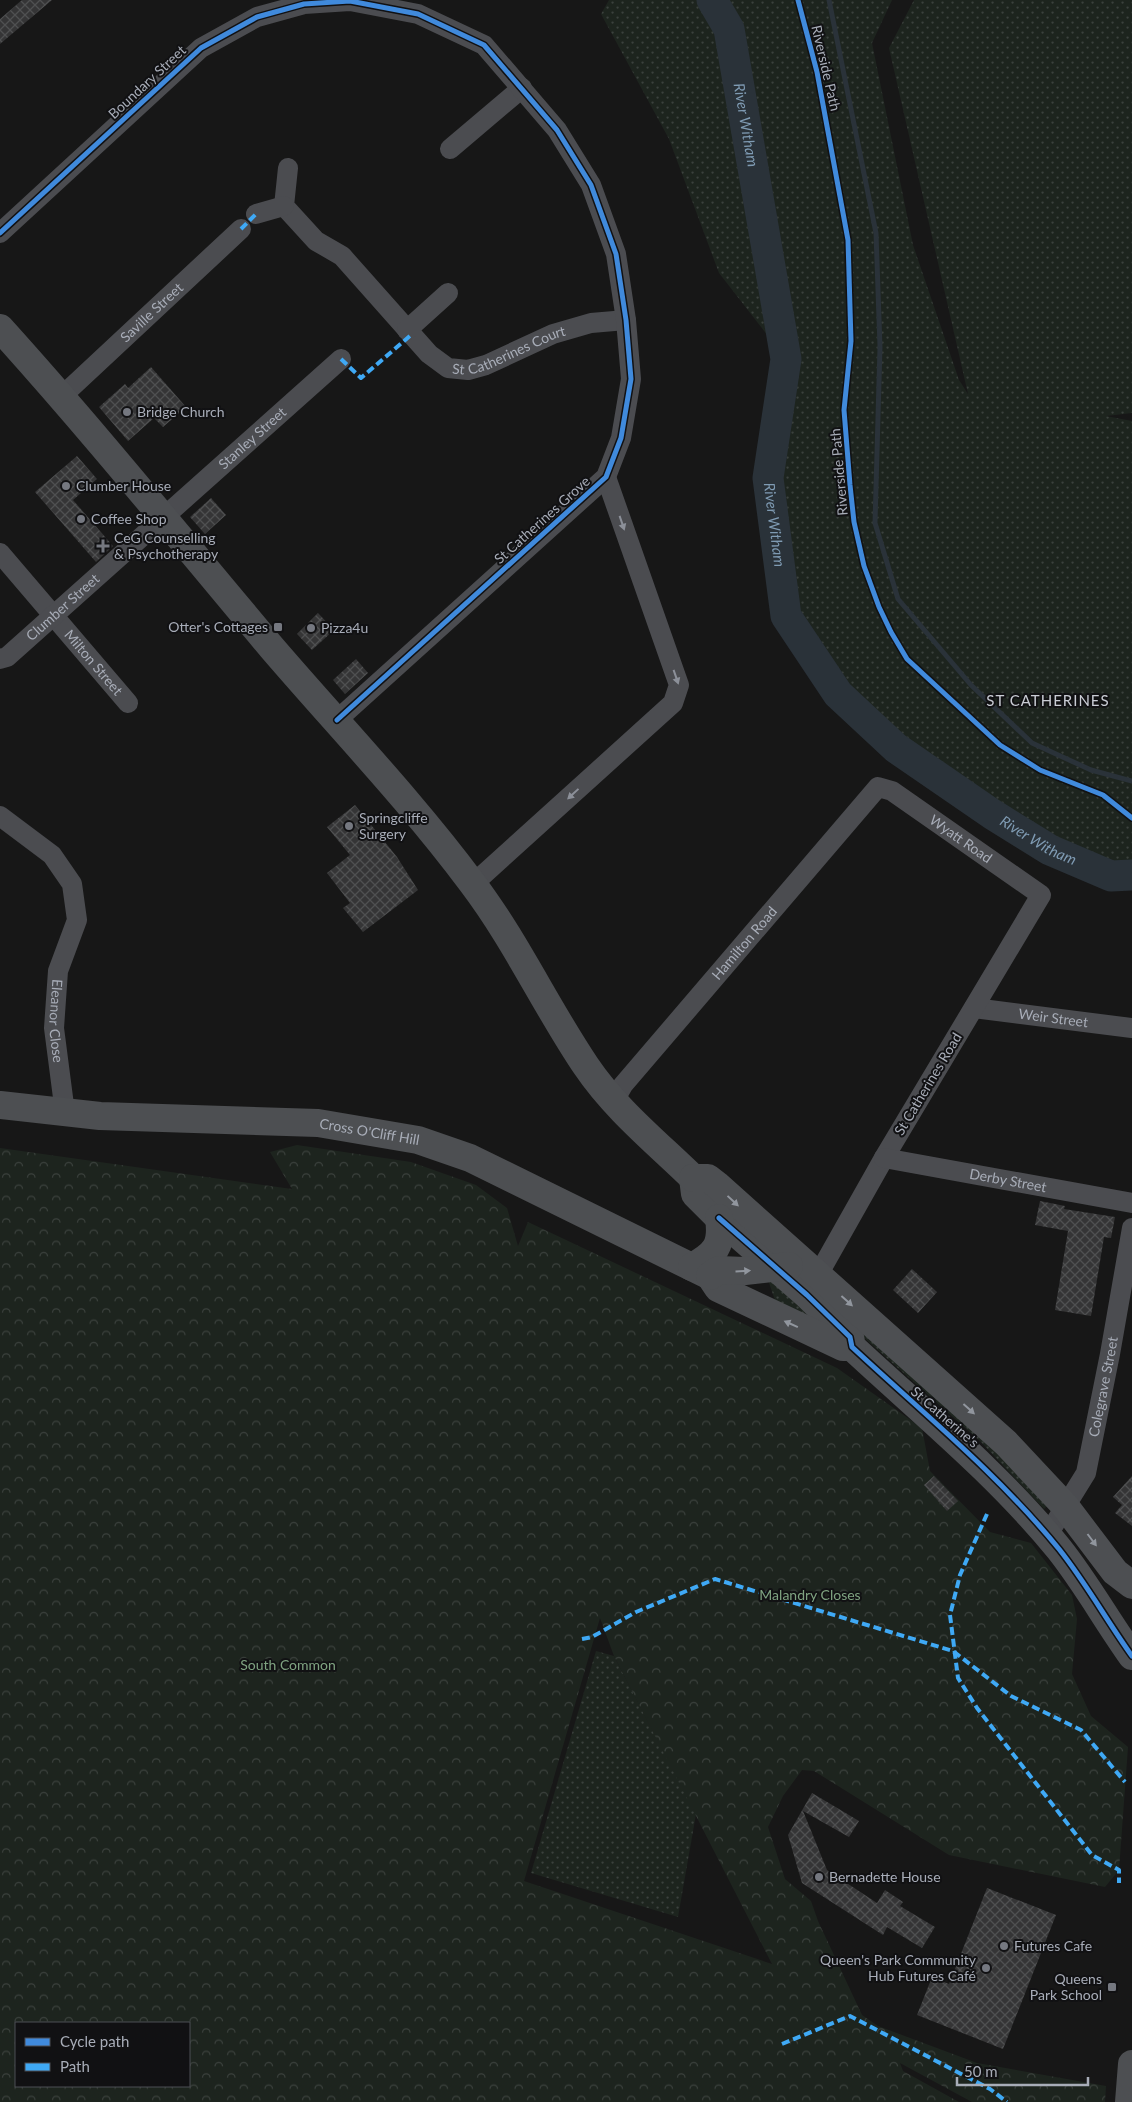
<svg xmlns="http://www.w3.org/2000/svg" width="1132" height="2102" font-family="Lato,sans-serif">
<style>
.grass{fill:url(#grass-dots)}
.forest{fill:url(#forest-crowns);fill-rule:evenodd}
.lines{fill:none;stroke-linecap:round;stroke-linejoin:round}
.stream{stroke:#2a3239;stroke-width:5}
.river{stroke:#2a3239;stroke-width:31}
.building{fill:url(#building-cross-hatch)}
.minor{stroke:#4b4c50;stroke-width:20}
.primary{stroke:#4d4f52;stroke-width:28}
.quiet{stroke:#3fa9f5;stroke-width:4;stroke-dasharray:8 4;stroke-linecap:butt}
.cycleway-casing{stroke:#111113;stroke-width:8}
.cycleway{stroke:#408adc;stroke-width:5}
.oneway{fill:#8c9099}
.oneway2{fill:#91969e}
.poi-dot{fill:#757880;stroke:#111113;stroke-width:2}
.labels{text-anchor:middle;stroke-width:4;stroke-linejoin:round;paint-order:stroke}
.street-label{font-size:14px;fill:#a8adb8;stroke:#111113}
.poi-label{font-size:14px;fill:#a8adb8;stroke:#111113;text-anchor:start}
.park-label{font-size:14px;fill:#7fa381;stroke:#111113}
.water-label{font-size:15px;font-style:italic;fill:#7f9bb3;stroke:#111113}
.neighbourhood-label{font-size:15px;letter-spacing:1px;fill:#c9ccd4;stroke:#111113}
</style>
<defs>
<pattern id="grass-dots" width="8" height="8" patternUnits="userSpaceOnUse" patternTransform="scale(1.25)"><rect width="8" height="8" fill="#1d241e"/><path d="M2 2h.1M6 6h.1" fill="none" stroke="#3b413d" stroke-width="1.8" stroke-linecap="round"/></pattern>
<pattern id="forest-crowns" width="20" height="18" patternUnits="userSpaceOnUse" patternTransform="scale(1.25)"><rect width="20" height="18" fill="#1d241e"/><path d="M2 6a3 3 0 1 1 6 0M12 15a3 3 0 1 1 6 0" fill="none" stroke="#3b413d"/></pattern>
<pattern id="building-cross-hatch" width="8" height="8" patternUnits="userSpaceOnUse" patternTransform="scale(1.25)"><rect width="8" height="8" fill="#353536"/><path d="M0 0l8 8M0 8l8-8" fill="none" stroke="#4f5051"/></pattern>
</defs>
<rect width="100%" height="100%" fill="#171717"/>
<g class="grass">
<polygon points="609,0 892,0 872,43 913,245 959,380 968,394 889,48 914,0 1132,0 1132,413 1106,416 1132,421 1132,875 1111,876 1050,850 992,814 896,748 838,694 786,616 768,478 786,359 719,273 669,139 601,14"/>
<polygon points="767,1277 844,1339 777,1306"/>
<polygon points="808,1288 862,1326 1050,1503 1044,1509 980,1441"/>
<polygon points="596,1651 614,1656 696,1814 678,1917 531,1873"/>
</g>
<path class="forest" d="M297 1145 411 1162 476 1185 507 1208 518 1246 528 1222 837 1368 922 1428 930 1471 990 1532 1031 1543 1072 1595 1077 1619 1072 1674 1091 1716 1128 1747 1119 1870 1105 1887 949 1855 814 1771 802 1770 783 1796 768 1827 785 1879 811 1901 818 1921 862 2015 878 2026 977 2063 1106 2086 1105 2102H972L900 2063 903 2071 959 2102H0V1148L292 1189 270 1152ZM600 1618 614 1656 772 1964 524 1881ZM16 2023H189V2086H16Z"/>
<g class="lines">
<polyline class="stream" points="829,0 876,233 880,347 875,523 898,599 971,685 1032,743 1091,770 1132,781"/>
<path class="river" id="s1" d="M712 0 729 29 786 359 768 478 786 616 838 694 896 748 992 814 1050 850 1111 876 1132 875"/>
</g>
<g class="building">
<polygon points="22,0 52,0 0,44 0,19"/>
<polygon points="151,367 186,407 163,427 154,418 128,441 99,407 125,384 128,388"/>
<polygon points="77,456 97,479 73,500 113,546 96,562 35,492"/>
<polygon points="211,498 226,515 205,534 190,517"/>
<polygon points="318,613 334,630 312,650 297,634"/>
<polygon points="356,659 368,673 345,694 333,680"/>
<polygon points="355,805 397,857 418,890 363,932 343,908 350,903 327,873 350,855 327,827"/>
<polygon points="1040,1201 1065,1206 1064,1209 1115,1217 1111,1238 1104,1237 1091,1316 1055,1310 1068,1231 1035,1225"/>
<polygon points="912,1269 937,1292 918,1313 893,1290"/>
<polygon points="934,1476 958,1501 947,1511 924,1485"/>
<polygon points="1132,1476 1132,1526 1115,1513 1122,1505 1113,1497"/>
<polygon points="812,1793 859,1821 849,1837 803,1811 827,1870 877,1903 885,1890 903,1902 900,1906 935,1927 922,1948 887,1927 883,1935 802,1883 788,1835"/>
<polygon points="987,1888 1056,1915 1003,2049 917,2015 932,1977 949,1984"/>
</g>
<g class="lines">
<g class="minor">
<polyline points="450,149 522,88"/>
<path id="s2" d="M288 168 284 206 316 241 342 256 429 354 448 368 468 370 486 365 553 334 591 323 626 320"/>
<polyline points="256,214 284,206"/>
<polyline points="0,233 201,48 257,17 304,4 350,1 418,14 484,45 557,130 591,185 616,254 626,320 631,379 621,438 606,477 337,720"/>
<polyline points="407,330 448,293"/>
<path id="s3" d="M61 397 241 229"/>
<path id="s4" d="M0 553 128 703"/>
<path id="s5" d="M0 659 7 657 341 359"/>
<path id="s6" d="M0 816 52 855 72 884 77 920 58 971 54 1028 65 1113"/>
<polyline points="473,884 673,703 679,685 606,477"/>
<path id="s7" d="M974 1008 1132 1028"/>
<path id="s8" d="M614 1101 623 1085 878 787 892 791 1041 895 884 1158 818 1275"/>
<path id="s9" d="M884 1158 1132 1203"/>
<path id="s10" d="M1047 1536 1086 1473 1110 1354 1132 1228"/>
</g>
<g class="primary">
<path d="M0 328C94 432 182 541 272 648 339 726 411 801 472 883 516 941 546 1007 586 1066 615 1109 656 1142 693 1178"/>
<path id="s11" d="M0 1105 100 1116 318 1123 418 1140 470 1158 710 1276"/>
<path d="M693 1178 695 1194 719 1218 807 1295 850 1337 852 1347C923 1413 998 1474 1059 1549 1086 1583 1107 1621 1132 1656"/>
<polyline points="693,1178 708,1178 717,1185 1006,1443 1065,1506 1115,1572 1132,1585"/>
<path d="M692 1267C715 1254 723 1246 719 1218"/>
<polyline points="710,1276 718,1288 843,1347 852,1347"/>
<polyline points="710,1276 719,1270 745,1271 789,1266"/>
<polyline points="1129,2102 1132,2064"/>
</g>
<g class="quiet">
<polyline points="241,229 256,214"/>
<polyline points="341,359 361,378 411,335"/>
<polyline points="987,1514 960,1575 950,1615 958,1678 977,1708 1092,1855 1119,1870 1119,1883"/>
<polyline points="582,1639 592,1637 636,1612 715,1579 953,1651 1011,1696 1081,1730 1125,1782"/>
<polyline points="782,2044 850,2016 990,2089 1007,2102"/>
</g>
<defs>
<g id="cycleway">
<polyline points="798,0 817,72 848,240 851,341 844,410 850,485 854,522 864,566 879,607 891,632 907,659 1000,745 1040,770 1103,795 1132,818"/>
<polyline points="0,233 201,48 257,17 304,4 350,1 418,14 484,45 557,130 591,185 616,254 626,320 631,379 621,438 606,477 337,720"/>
<path d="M719 1218 807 1295 850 1337 852 1347C923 1413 998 1474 1059 1549 1086 1583 1107 1621 1132 1656"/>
</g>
</defs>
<use href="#cycleway" class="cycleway-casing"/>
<use href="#cycleway" class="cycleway"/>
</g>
<defs><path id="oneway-solid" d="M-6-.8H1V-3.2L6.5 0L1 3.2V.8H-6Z" transform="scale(1.25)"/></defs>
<g class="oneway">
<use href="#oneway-solid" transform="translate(622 523) rotate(71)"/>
<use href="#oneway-solid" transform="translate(676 677) rotate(71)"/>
<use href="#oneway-solid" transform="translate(573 794) rotate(137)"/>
</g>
<g class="oneway2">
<use href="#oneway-solid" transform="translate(733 1201) rotate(43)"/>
<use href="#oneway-solid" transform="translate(743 1271) rotate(-3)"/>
<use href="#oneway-solid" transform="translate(847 1301) rotate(42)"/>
<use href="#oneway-solid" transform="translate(791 1324) rotate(-156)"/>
<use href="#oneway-solid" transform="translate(969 1409) rotate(42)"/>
<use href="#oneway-solid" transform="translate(1092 1540) rotate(53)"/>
</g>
<g class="poi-dot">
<circle cx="127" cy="412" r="5"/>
<circle cx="66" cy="486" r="5"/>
<circle cx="81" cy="519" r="5"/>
<path d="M100.5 538.5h5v5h5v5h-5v5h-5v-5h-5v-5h5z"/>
<rect x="273" y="622" width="10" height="10" rx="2.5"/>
<circle cx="311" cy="628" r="5"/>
<circle cx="349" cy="826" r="5"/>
<circle cx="819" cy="1877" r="5"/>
<circle cx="1004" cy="1946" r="5"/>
<circle cx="986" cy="1968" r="5"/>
<rect x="1107" y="1982" width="10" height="10" rx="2.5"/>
</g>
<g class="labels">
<g class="street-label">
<text transform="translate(826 68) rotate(77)" y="5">Riverside Path</text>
<text transform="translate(147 82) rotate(-43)" y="5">Boundary Street</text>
<text dy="5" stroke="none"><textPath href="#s3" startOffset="124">Saville Street</textPath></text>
<text dy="5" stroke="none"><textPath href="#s2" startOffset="335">St Catherines Court</textPath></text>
<text dy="5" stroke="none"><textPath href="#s5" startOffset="336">Stanley Street</textPath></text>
<text transform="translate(839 472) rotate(-95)" y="5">Riverside Path</text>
<text transform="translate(542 520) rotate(-42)" y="5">St Catherines Grove</text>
<text dy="5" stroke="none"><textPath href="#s5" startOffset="82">Clumber Street</textPath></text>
<text dy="5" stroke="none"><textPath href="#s4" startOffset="144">Milton Street</textPath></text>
<text dy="5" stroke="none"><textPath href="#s8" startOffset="509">Wyatt Road</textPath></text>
<text dy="5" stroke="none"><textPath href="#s8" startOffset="205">Hamilton Road</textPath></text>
<text dy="5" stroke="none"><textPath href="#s7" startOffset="80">Weir Street</textPath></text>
<text dy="5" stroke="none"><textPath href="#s6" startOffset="241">Eleanor Close</textPath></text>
<text transform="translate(928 1084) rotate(-59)" y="5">St Catherines Road</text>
<text dy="5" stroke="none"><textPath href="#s11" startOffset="371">Cross O'Cliff Hill</textPath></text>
<text dy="5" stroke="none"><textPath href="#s9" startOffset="126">Derby Street</textPath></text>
<text dy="5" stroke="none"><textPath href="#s10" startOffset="162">Colegrave Street</textPath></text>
<text transform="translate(945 1417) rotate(41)" y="5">St Catherine's</text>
</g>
<g class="poi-label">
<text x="137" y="417">Bridge Church</text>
<text x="76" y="491">Clumber House</text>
<text x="91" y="524">Coffee Shop</text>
<text x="114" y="543">CeG Counselling<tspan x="114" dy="16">&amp; Psychotherapy</tspan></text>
<text x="268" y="632" text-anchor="end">Otter's Cottages</text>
<text x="321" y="633">Pizza4u</text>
<text x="359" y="823">Springcliffe<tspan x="359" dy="16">Surgery</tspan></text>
<text x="829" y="1882">Bernadette House</text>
<text x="1014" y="1951">Futures Cafe</text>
<text x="976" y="1965" text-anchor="end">Queen's Park Community<tspan x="976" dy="16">Hub Futures Café</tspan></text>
<text x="1102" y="1984" text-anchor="end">Queens<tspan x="1102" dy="16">Park School</tspan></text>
</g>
<g class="park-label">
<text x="810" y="1600">Malandry Closes</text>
<text x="288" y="1670">South Common</text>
</g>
<g class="water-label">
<text dy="5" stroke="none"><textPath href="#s1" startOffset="131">River Witham</textPath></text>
<text dy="5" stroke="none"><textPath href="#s1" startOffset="536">River Witham</textPath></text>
<text dy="5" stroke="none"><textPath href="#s1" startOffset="971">River Witham</textPath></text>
</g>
<g class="neighbourhood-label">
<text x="1048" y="706">ST CATHERINES</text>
</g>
</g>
<rect x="15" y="2022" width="175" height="65" fill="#111113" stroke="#4d4f55"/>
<rect x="25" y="2038" width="25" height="8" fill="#408adc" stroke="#4d4f55"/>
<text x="60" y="2047" font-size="15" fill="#a8adb8">Cycle path</text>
<rect x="25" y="2063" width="25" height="8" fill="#3fa9f5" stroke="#4d4f55"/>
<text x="60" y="2072" font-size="15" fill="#a8adb8">Path</text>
<path d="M957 2077v8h131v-8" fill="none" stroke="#a8adb8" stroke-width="2.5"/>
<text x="964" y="2077" font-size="15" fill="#a8adb8" stroke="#111113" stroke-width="4" paint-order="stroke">50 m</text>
</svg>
